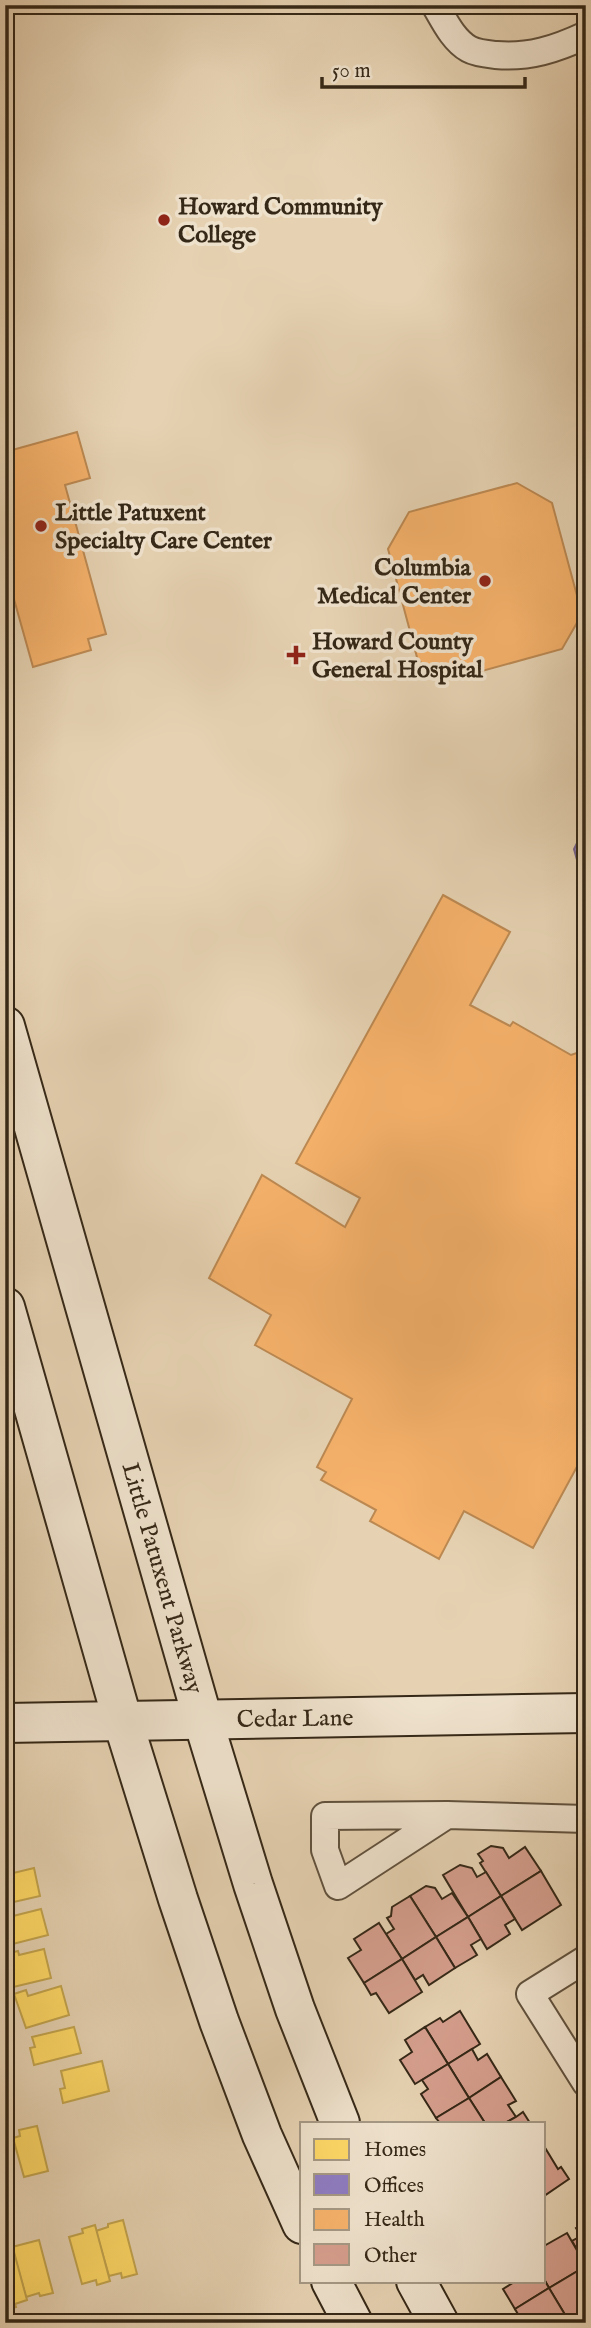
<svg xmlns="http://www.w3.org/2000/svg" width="591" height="2328" font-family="'IM FELL English',serif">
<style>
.homes{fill:#ffd966;stroke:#c2a44e;stroke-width:2}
.offices{fill:#8e7cc3;stroke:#73638f;stroke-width:2}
.health{fill:#f6b26b;stroke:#bc8952;stroke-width:2}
.building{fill:#d59e8d;stroke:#352817;stroke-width:2}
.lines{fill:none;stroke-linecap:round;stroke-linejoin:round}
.street-casing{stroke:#61523e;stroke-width:30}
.secondary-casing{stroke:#352817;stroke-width:42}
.street{stroke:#efe2cd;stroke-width:26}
.secondary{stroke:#efe2cd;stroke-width:38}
.poi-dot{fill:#8f2418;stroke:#efe2cd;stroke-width:2.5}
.labels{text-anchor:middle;stroke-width:7;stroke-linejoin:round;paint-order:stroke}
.poi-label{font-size:24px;font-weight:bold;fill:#352817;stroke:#efe2cd;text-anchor:start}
.street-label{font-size:24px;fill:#352817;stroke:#efe2cd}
</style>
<rect width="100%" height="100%" fill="#e6d2b2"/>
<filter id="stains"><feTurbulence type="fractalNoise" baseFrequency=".00286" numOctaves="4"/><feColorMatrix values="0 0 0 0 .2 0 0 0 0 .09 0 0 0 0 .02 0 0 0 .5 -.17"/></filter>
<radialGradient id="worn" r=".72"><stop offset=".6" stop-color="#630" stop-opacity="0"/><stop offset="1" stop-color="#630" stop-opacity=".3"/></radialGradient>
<g class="homes">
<polygon points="34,1868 40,1896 5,1904 5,1875"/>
<polygon points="41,1909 48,1935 5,1946 5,1918"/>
<polygon points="44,1949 51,1978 5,1989 5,1954 18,1951 19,1955"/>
<polygon points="61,1986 69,2015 26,2028 14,1994 26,1990 28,1996"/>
<polygon points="74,2027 81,2053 34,2065 30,2048 35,2047 32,2037"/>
<polygon points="102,2061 109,2091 63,2103 60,2089 65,2088 61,2071"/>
<polygon points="37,2126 48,2171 24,2177 13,2138 20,2136 19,2130"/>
<polygon points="123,2220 137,2274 122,2278 121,2273 109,2276 96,2231 108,2227 108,2224"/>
<polygon points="95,2225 110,2281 97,2285 96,2280 82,2284 69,2237 83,2233 82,2229"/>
<polygon points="39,2240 53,2293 40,2296 39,2293 26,2297 12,2247"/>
<polygon points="14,2252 27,2300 15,2304 16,2307 5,2310 5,2254"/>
</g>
<polygon class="offices" points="586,825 586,892 574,849"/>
<g class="health">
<polygon points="77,432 90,478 65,485 106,634 88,639 91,650 33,667 5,567 5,484 8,483 5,472 5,452"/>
<polygon points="517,483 552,503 582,614 562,649 453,679 418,661 388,549 409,512"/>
<polygon points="443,895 510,932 470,1005 510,1026 513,1022 571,1055 586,1050 586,1450 533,1548 464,1511 439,1559 370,1521 376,1510 321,1480 326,1472 317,1467 352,1399 255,1345 271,1315 209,1278 262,1175 345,1227 360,1198 296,1163"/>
</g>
<g class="building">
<polygon points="491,1846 503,1848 509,1858 525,1847 541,1871 501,1896 480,1863 483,1861 478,1854"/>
<polygon points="460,1865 472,1868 477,1877 486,1872 501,1896 468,1917 443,1875"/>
<polygon points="541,1871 561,1905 522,1930 501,1896"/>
<polygon points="426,1886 435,1888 442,1899 452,1893 468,1917 436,1937 410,1896"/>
<polygon points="410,1896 436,1937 402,1959 386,1934 394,1929 387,1918 391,1916 392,1907"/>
<polygon points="501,1896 515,1919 505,1925 510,1934 487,1949 468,1917"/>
<polygon points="468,1917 481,1939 471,1945 477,1955 455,1968 436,1937"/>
<polygon points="379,1923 402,1959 364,1983 348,1958 361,1950 354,1939"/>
<polygon points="436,1937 455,1968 429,1985 423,1975 415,1980 402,1959"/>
<polygon points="402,1959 422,1992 389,2013 376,1993 371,1995 364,1983"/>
<polygon points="460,2011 480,2044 448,2064 425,2027 440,2018 443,2022"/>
<polygon points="425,2027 448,2064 415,2084 400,2060 412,2052 405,2040"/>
<polygon points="472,2049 478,2060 487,2054 501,2077 469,2098 448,2064"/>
<polygon points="448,2064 469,2098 436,2118 421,2094 428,2089 422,2080"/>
<polygon points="501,2077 516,2101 508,2105 516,2117 505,2123 485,2123 469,2098"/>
<polygon points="469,2098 485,2123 440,2123 436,2118"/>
<polygon points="523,2112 530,2123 505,2123 516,2117"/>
<polygon points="544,2146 558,2169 561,2167 569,2179 544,2196"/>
<polygon points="586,2222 586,2265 572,2241 581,2236 576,2228"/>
<polygon points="567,2233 586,2266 549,2288 544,2279 544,2246"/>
<polygon points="586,2266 586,2310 579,2314 582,2318 575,2323 570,2323 549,2288"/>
<polygon points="544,2279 549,2288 515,2309 503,2289 516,2281 544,2281"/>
<polygon points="549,2288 570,2323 523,2323 515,2309"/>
</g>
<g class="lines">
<defs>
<g id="street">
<path d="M435 5C444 20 453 40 469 49 476 53 487 54 496 55 529 58 556 49 586 35"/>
<polyline points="447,1815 338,1886 325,1850 325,1816 447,1815 586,1819"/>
<polyline points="586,1959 530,1994 586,2083"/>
</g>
<g id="secondary">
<polyline points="5,1026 203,1720 253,1884 295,2009 340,2123"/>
<polyline points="5,1307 123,1722 178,1899 219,2021 262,2135 302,2224"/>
<polyline points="5,1723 586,1713"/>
<polyline points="331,2281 353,2323"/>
<polyline points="416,2281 439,2323"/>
</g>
</defs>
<use href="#street" class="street-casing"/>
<use href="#secondary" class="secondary-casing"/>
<use href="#street" class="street"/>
<use href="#secondary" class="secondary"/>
</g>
<g class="poi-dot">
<circle cx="164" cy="220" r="7"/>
<circle cx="41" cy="526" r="7"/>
<circle cx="485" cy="581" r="7"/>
<path d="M292.5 644.5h7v7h7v7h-7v7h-7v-7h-7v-7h7z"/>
</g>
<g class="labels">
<g class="poi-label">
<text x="178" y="214">Howard Community<tspan x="178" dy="28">College</tspan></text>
<text x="55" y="520">Little Patuxent<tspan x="55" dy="28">Specialty Care Center</tspan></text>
<text x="471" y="575" text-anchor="end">Columbia<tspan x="471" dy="28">Medical Center</tspan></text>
<text x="312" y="649">Howard County<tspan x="312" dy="28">General Hospital</tspan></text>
</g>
<g class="street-label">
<text transform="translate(163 1578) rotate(74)" y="8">Little Patuxent Parkway</text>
<text transform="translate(295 1718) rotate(-1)" y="8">Cedar Lane</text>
</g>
</g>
<rect width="591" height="2328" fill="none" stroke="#e6d2b2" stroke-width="28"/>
<rect x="7" y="7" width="577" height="2314" fill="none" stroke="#352817" stroke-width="3.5"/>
<rect x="14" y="14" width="563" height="2300" fill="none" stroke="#352817" stroke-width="2"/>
<rect x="300" y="2122" width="245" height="161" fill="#efe2cd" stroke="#a59884" stroke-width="2"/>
<rect x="314" y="2139" width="35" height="21" fill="#ffd966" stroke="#a59884" stroke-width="2"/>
<text x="364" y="2156" font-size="21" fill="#352817">Homes</text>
<rect x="314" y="2174" width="35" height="21" fill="#8e7cc3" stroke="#a59884" stroke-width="2"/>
<text x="364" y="2192" font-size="21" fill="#352817">Offices</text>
<rect x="314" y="2209" width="35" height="21" fill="#f6b26b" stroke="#a59884" stroke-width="2"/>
<text x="364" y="2226" font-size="21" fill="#352817">Health</text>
<rect x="314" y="2244" width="35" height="21" fill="#d59e8d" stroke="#a59884" stroke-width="2"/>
<text x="364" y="2262" font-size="21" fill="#352817">Other</text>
<path d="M322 77v10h203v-10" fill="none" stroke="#352817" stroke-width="3.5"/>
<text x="332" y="77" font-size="21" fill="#352817" stroke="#efe2cd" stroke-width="5" paint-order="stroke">50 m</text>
<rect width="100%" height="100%" filter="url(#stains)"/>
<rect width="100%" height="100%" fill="url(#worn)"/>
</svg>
